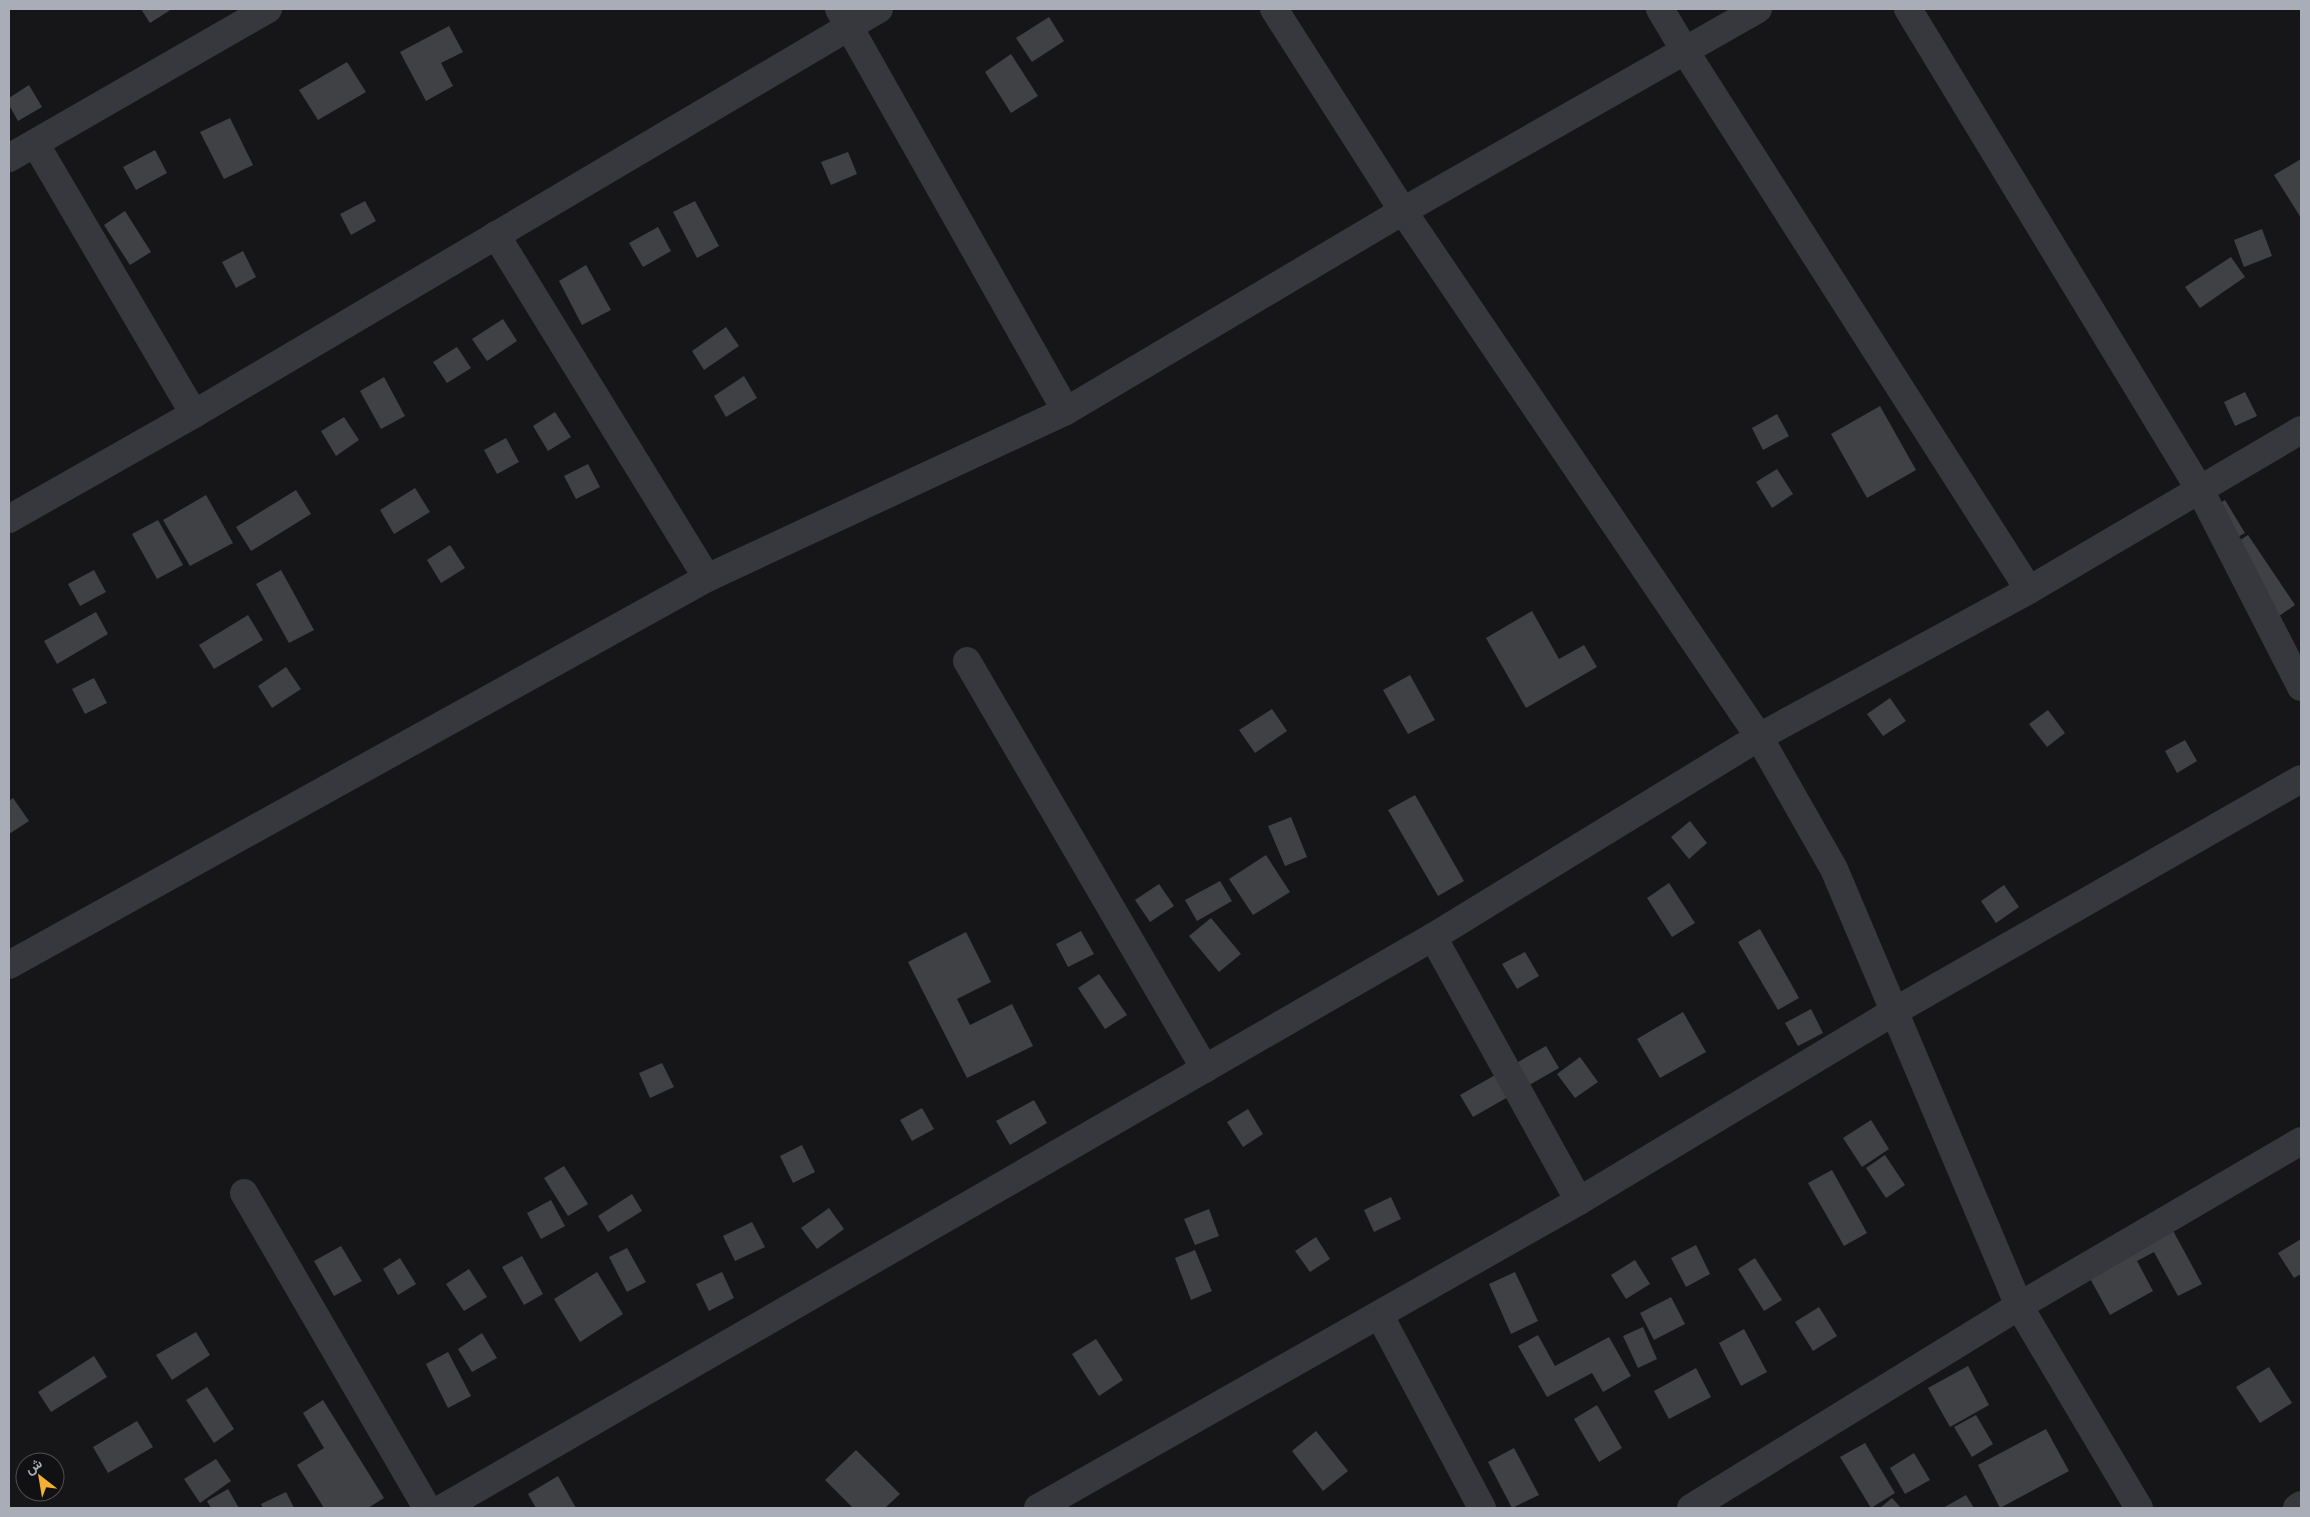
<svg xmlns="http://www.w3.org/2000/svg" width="2310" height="1517" font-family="'DM Sans',Vazirmatn,sans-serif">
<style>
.building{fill:#404145}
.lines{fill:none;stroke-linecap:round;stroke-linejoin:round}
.street{stroke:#37383d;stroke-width:28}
</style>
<rect width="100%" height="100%" fill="#161618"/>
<g class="building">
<polygon points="141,9 172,9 150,23"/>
<polygon points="1049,17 1064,41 1032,62 1016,38"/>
<polygon points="449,26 463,52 441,63 453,86 426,101 400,52"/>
<polygon points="1011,54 1038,96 1011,113 985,72"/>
<polygon points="347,62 366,92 318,120 299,90"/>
<polygon points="29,85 42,107 18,121 9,105 9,98"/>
<polygon points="230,118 253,165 224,179 200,132"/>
<polygon points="155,150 167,173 136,190 123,167"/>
<polygon points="848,152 857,174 831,185 821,162"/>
<polygon points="2301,159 2301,218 2274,175"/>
<polygon points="365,201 376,221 351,235 340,214"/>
<polygon points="695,201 719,246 697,258 673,212"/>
<polygon points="125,211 151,252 130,265 104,225"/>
<polygon points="658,227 671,251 643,267 629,243"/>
<polygon points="2262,229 2272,256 2244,267 2234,240"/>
<polygon points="243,251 256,277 236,288 222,262"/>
<polygon points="2231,257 2245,277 2200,308 2185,287"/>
<polygon points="586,265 611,310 582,325 559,281"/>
<polygon points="503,319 517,341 487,361 472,339"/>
<polygon points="726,327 739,346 704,370 692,351"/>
<polygon points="457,347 471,368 447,383 433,362"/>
<polygon points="744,376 757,398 726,417 714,396"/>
<polygon points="384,377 405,416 381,429 360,391"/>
<polygon points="2245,392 2257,416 2235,426 2224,402"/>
<polygon points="1880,406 1916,470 1867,498 1831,434"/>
<polygon points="555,412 571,437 548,451 533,426"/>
<polygon points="1777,414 1789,436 1763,450 1752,428"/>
<polygon points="344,417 359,440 336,456 321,431"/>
<polygon points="506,438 519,462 497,474 484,450"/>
<polygon points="588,464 600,487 576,499 564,476"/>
<polygon points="1777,469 1793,494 1772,508 1756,482"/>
<polygon points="415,488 430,512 394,534 380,510"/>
<polygon points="296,490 311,514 251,551 236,527"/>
<polygon points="206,495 233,543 190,566 163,520"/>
<polygon points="2225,500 2245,533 2223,545 2203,512"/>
<polygon points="158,520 183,565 157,579 132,534"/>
<polygon points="2248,535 2295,605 2272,621 2225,550"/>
<polygon points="450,545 465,568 441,583 427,560"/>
<polygon points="94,570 106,592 80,606 68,584"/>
<polygon points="281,570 314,630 289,643 256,584"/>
<polygon points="1532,611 1559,659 1584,645 1597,667 1526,708 1486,638"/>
<polygon points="96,612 108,634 57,664 44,641"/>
<polygon points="248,615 263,640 214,669 199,645"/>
<polygon points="286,667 301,689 272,708 258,686"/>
<polygon points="1410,675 1435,720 1408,734 1383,690"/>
<polygon points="94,678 107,703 85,714 72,689"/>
<polygon points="1890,698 1906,721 1883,736 1867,714"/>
<polygon points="1272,709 1287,731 1255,753 1239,730"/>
<polygon points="2048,710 2065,733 2047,747 2029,724"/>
<polygon points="2185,740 2197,761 2177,773 2165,751"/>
<polygon points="1415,795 1464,881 1438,896 1388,810"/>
<polygon points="13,798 29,821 9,834 9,801"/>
<polygon points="1291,817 1307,857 1285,866 1268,826"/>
<polygon points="1690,821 1707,843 1689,859 1671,837"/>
<polygon points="1266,855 1290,892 1253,915 1229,879"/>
<polygon points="1220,881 1232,901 1197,921 1185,900"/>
<polygon points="1669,883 1695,923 1672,937 1647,898"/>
<polygon points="1159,884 1174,906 1150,922 1135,900"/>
<polygon points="2004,885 2019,907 1996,923 1981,901"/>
<polygon points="1211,918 1241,954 1219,972 1189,936"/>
<polygon points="1760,929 1799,998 1778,1010 1738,942"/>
<polygon points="1081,931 1094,954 1068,967 1056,944"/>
<polygon points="966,932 991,982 957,999 970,1025 1012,1004 1033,1046 967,1078 908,962"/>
<polygon points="1525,952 1539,976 1517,989 1502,964"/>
<polygon points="1099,974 1127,1015 1105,1029 1078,988"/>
<polygon points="1811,1009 1823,1033 1798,1046 1785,1023"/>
<polygon points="1683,1012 1706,1052 1660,1078 1637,1039"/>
<polygon points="1546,1046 1559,1068 1473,1117 1460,1095"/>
<polygon points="1580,1057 1598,1082 1575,1098 1557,1074"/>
<polygon points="662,1063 674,1087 650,1098 639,1073"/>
<polygon points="1034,1100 1047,1123 1010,1145 996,1121"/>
<polygon points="922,1108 934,1129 912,1141 900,1120"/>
<polygon points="1248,1109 1263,1134 1243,1147 1227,1122"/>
<polygon points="1871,1120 1889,1149 1862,1167 1843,1138"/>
<polygon points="802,1145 815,1172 793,1183 780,1156"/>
<polygon points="1885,1155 1905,1185 1886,1198 1866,1168"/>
<polygon points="564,1166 588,1204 568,1216 544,1178"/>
<polygon points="1832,1170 1867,1233 1844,1246 1808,1183"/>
<polygon points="632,1194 642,1211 608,1232 598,1216"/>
<polygon points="1391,1197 1401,1219 1374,1232 1364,1210"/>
<polygon points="551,1200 565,1226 541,1239 527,1213"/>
<polygon points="829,1208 844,1229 817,1249 801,1228"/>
<polygon points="1209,1209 1219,1236 1195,1245 1184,1219"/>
<polygon points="752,1222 765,1247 735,1261 723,1236"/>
<polygon points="2171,1227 2202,1284 2178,1296 2154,1252 2137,1261 2153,1291 2110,1315 2087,1273"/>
<polygon points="1316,1237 1330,1259 1310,1272 1295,1251"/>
<polygon points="2301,1239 2301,1274 2294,1278 2278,1253"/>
<polygon points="1696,1245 1710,1274 1686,1287 1671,1258"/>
<polygon points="341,1246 362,1281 334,1296 314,1261"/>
<polygon points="627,1248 646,1282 627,1292 609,1257"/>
<polygon points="1195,1250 1212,1291 1191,1300 1175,1258"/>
<polygon points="522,1256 543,1294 524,1305 502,1267"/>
<polygon points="400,1258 416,1284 398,1295 383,1269"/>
<polygon points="1755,1258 1782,1300 1764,1311 1738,1269"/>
<polygon points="1635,1260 1650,1284 1626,1299 1611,1275"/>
<polygon points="469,1269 487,1297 464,1311 446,1284"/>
<polygon points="597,1272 623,1314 580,1342 554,1299"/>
<polygon points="722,1272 734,1298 709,1311 696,1284"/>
<polygon points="1515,1272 1538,1321 1511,1334 1489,1284"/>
<polygon points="1671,1297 1685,1324 1654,1340 1640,1313"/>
<polygon points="1819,1307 1837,1336 1813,1351 1795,1322"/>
<polygon points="1643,1327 1657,1359 1638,1368 1623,1336"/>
<polygon points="1744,1329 1767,1372 1741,1386 1719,1343"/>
<polygon points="196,1332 210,1355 172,1380 156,1355"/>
<polygon points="482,1333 497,1358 472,1372 458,1349"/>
<polygon points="1538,1335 1555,1366 1609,1337 1631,1376 1603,1392 1592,1373 1547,1397 1518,1346"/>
<polygon points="1096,1339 1123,1380 1099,1396 1072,1354"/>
<polygon points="448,1352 471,1396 448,1408 426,1364"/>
<polygon points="94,1356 107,1377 51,1412 38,1392"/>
<polygon points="1968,1366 1989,1405 1950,1427 1928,1388"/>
<polygon points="2269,1367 2292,1403 2260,1423 2236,1387"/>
<polygon points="1696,1368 1711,1397 1669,1419 1654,1391"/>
<polygon points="207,1387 234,1429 214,1443 186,1400"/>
<polygon points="323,1400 384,1498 368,1508 324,1508 297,1465 324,1448 303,1413"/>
<polygon points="1597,1405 1622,1448 1599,1462 1574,1419"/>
<polygon points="1976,1415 1993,1444 1972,1457 1954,1427"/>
<polygon points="137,1421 153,1447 108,1473 93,1447"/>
<polygon points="2046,1429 2069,1471 2000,1508 1978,1465"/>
<polygon points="1316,1431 1348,1471 1323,1491 1292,1451"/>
<polygon points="1865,1443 1895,1493 1871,1508 1840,1457"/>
<polygon points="1514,1448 1539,1495 1512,1508 1488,1462"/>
<polygon points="856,1450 900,1494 885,1508 853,1508 825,1480"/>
<polygon points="1914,1453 1930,1480 1905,1494 1890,1468"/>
<polygon points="216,1459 231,1481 200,1503 184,1479"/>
<polygon points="558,1476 576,1508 536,1508 528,1494"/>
<polygon points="228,1489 239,1508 211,1508 207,1501"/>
<polygon points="286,1492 294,1508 263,1508 261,1504"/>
<polygon points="1966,1495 1974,1508 1943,1508"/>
<polygon points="1892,1498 1901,1508 1880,1508"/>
</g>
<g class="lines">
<g class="street">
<polyline points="839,9 1066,411"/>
<polyline points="1274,9 1403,211 1759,737 1834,869 2019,1306 2139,1508"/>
<polyline points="1660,9 1685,51 2029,590"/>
<polyline points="1908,9 2200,490 2301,687"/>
<polyline points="35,143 194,414"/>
<polyline points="9,158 268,9"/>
<polyline points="496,235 707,578"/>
<polyline points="9,519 194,414 879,9"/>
<polyline points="967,661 1205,1069"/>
<polyline points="1433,937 1579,1201"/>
<polyline points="9,965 707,578 1066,411 1403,211 1758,9"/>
<polyline points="244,1193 427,1508"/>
<polyline points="1380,1316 1482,1508"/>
<polyline points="443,1508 1433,937 1759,737 2029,590 2301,430"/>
<polyline points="1038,1508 1579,1201 1895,1011 2301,779"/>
<polyline points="1691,1508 2019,1306 2301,1141"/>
<polyline points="2297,1508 2301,1505"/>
</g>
</g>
<rect width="2310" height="1517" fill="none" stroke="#a8adb8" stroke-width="20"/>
<g transform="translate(40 1477) rotate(329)"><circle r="24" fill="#111113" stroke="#4d4f55"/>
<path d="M0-4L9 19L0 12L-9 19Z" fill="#f2b134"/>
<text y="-8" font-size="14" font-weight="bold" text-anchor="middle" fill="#a8adb8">ش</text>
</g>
</svg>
